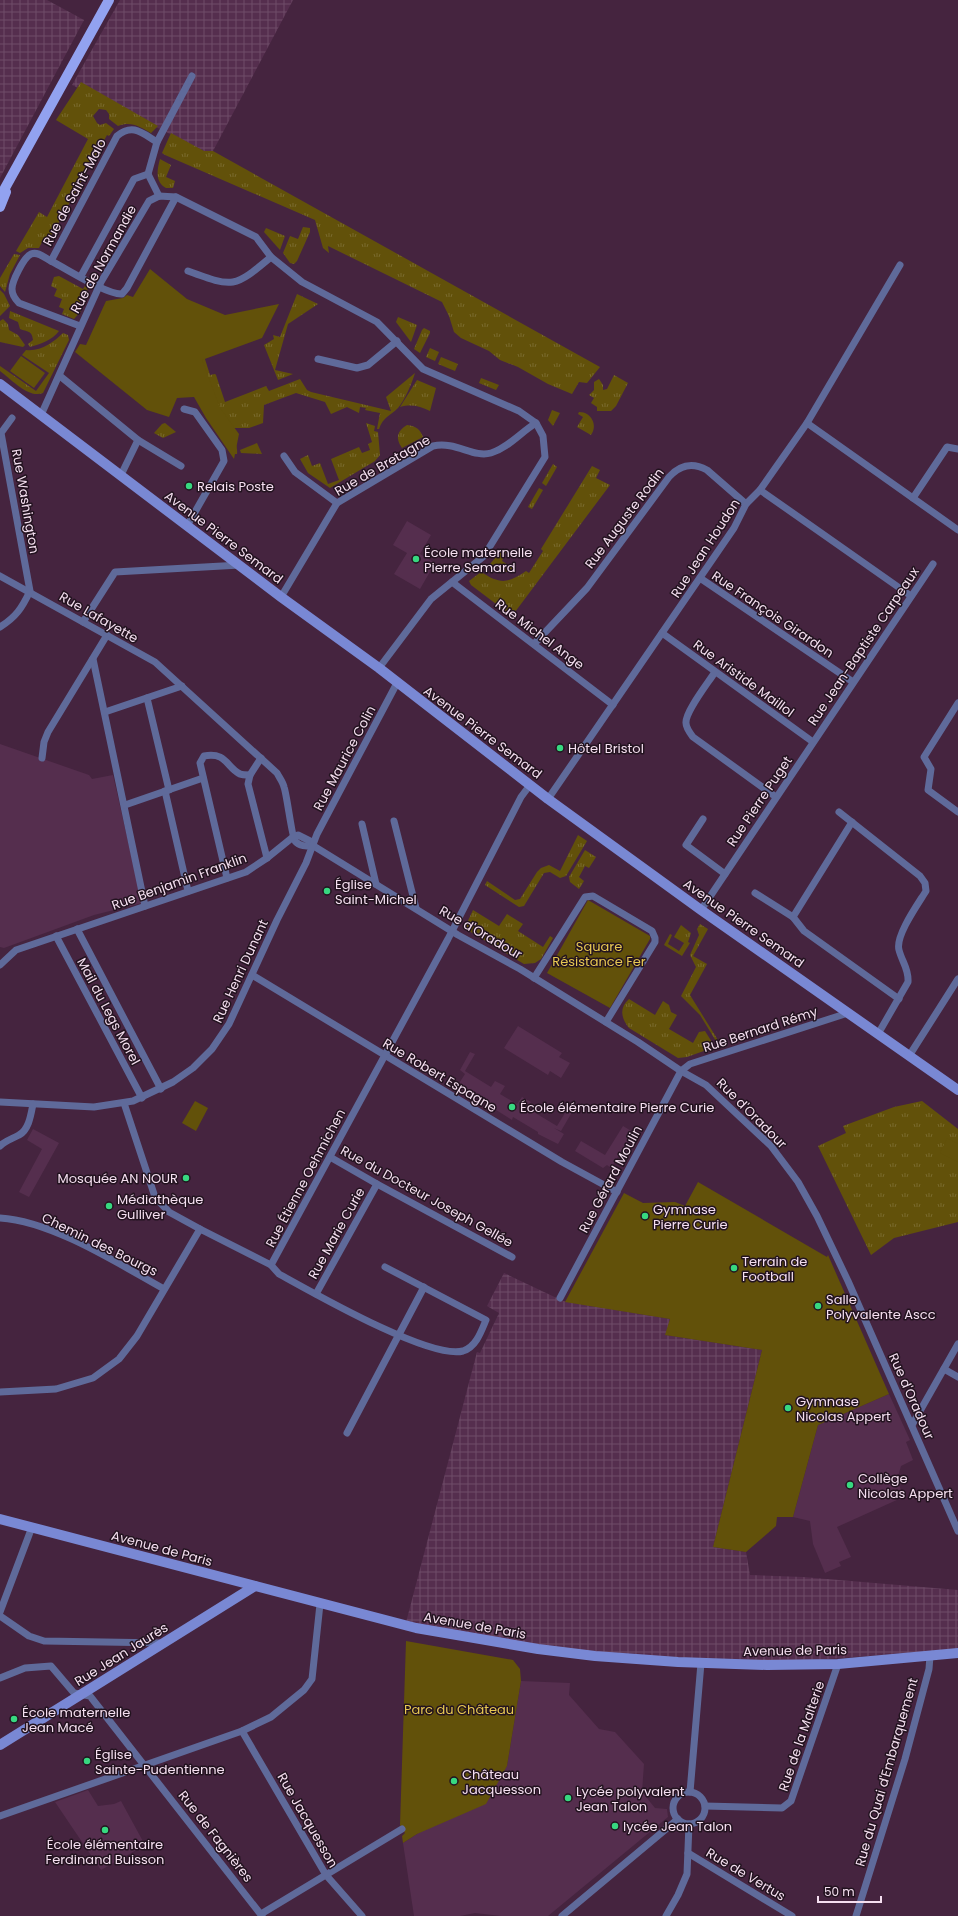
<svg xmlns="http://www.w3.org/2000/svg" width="958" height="1916" font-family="Poppins,sans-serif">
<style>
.built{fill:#552e4e}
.industrial{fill:url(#industrial-grid)}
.grass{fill:url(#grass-tufts)}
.park{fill:#62510a}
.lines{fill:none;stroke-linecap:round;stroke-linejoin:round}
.minor{stroke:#5f6a9a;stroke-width:7}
.secondary{stroke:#7988d4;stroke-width:10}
.primary{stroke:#92a2f0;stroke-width:10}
.poi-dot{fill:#37d880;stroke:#22131f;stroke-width:1.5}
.labels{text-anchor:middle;stroke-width:3;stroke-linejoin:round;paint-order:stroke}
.street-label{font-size:13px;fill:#f5dff0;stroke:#22131f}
.poi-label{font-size:13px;fill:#f5dff0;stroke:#22131f;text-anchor:start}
.park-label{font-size:13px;fill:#e8c852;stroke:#22131f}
</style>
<defs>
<pattern id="industrial-grid" width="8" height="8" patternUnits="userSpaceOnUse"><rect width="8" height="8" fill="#552e4e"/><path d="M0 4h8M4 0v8" fill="none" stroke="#6e4c68"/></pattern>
<pattern id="grass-tufts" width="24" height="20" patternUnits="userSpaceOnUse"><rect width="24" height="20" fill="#62510a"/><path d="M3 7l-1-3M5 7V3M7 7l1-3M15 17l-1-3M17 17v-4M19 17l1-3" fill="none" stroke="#796a2e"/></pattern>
</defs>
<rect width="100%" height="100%" fill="#45243f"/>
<g class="built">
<polygon points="407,521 431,535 420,554 435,563 420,589 394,574 407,553 393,545"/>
<polygon points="0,744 89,775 92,779 113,775 142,903 94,915 4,948 0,947"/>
<polygon points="518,1026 562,1053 559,1057 570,1063 561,1078 550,1071 548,1075 504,1048"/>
<polygon points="470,1052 475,1054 465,1071 491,1087 495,1081 505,1086 500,1094 517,1104 522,1097 531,1102 527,1108 557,1126 570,1105 575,1107 561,1131 554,1128 564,1134 558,1144 538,1134 538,1132 513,1117 512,1120 493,1108 494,1106 458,1085 465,1074 460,1070"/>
<polygon points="623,1126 633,1132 611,1168 607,1165 603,1168 575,1151 581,1141 605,1155"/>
<polygon points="33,1129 59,1143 29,1197 19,1192 42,1149 27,1140"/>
<polygon points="889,1394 910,1440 906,1442 913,1460 901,1466 897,1480 901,1490 899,1499 837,1527 851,1557 839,1562 841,1566 825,1573 813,1544 810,1521 793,1517 818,1425"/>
<polygon points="521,1681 570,1683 569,1695 599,1729 615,1732 644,1764 642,1792 655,1808 667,1809 668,1817 548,1916 501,1916 475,1913 460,1916 414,1916 403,1843 417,1834 507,1766"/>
<polygon points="88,1790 98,1806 114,1804 121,1801 145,1845 101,1870 55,1802"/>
</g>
<g class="industrial">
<polygon points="0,0 47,0 84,20 0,178"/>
<polygon points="120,0 293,0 213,151 204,151 72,85"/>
<polygon points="504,1273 563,1301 670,1319 666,1335 762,1350 713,1547 746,1552 750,1575 803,1577 958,1590 958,1649 727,1667 404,1630 477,1352 480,1353 499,1313 487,1306"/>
</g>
<g class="grass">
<path d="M81 82 158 126 151 133C139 126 131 121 118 126L109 119V114L106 110 99 109 93 116 97 123 100 125 106 123 114 129 109 136 107 135 48 242 43 240 39 248H28L20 253 16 251 39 212 47 217 88 139 56 120Z"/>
<polygon points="171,133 204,151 213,151 600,367 587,383 579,382 572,394 548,384 518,367 500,360 489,351 461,338 454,332 449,316 442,302 328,246 329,253 323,248 315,220 165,155 162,153"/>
<path d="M160 159 171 165 166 177 175 181 173 188H166C155 182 157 170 160 159Z"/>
<polygon points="303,227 310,228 310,232 297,261 294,264 290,263 283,253 290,236 298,239"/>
<polygon points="266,228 285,236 280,250 264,232"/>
<polygon points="14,254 20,255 10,274 5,292 0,286 0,278"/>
<polygon points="59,276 83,289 85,286 87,288 88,293 85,292 76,309 81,311 74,319 62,314 64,309 59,307 62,299 54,296 57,289 51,286 54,277"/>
<polygon points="0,290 4,294 10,306 0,316"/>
<polygon points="297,294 318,304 288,324 275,370 293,374 278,380 264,345 274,339 273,335 280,337"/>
<path d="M10 311 59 331C52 340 41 344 30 347L28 344 33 340C32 330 27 332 20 329L18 322 9 318Z"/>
<polygon points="398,317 417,325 411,342 396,322"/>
<polygon points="3,319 8,324 9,330 18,335 25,345 23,347 0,342 0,321"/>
<polygon points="424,328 430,331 430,333 420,353 414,349 422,330"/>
<path d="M63 333 68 335 69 340 43 393C29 399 11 379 0 371V366L36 391 49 373 22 355 26 350C40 352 54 342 63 333Z"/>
<polygon points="430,348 439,352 435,361 426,357"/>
<path d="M204 356 210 375 215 374 216 375 225 402 266 386 269 391 300 379 307 390 311 392 391 411 386 397 415 373C412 383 405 400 398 408 390 416 383 417 379 429H377L380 413 365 410 366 408 360 407 359 413 347 407 331 414 325 402 296 393 264 405 263 423 249 428H234C233 438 238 445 237 454H232L200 400 177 381Z"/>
<polygon points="441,357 458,364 455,371 438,364"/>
<polygon points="614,375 628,383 616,406 611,411 597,411 597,407 591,403 594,398 589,395 594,390 594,382 599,379 603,385 603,390 607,389"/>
<polygon points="481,378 499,385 496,390 479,383"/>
<path d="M417 380 436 388 430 411C420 406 411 404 400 407Z"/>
<polygon points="552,410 560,413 553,426 548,420"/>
<path d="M579 412C592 412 598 426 591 435L577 427 583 417 578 414Z"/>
<polygon points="165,423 176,432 163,438 154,433 162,424"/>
<polygon points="366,423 375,426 374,431 378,432 380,455 375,461 330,488 308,473 300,459 308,455 312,466 320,463 328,484 339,480 331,459 359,447 362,453 370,450 368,444 372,442"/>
<path d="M407 425C416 426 420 429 423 437L402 448C395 438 397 431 407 425Z"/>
<polygon points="257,443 262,454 241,453 240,450"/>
<polygon points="553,464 557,467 546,486 542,483"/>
<path d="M592 466 600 470 596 478 610 485 512 616 471 585 469 581 481 572C500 584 507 584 526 571L529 573 543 551 541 549Z"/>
<polygon points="539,488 543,490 532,509 528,507"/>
<polygon points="502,550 506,552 502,561 513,568 507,572 490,564"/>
<polygon points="578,835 587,841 566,876 560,878 550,872 544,873 524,906 519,907 485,885 487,881 515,900 520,899 537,872 541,868 549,865 560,871"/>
<polygon points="585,850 596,857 589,868 585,866 579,877 584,881 579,889 570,882 569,877"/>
<polygon points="473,910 499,926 507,914 523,924 518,931 543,947 550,936 553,938 541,959 535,963 524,964 469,931 466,925"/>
<polygon points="700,924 708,929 693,956 707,964 690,995 721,1045 719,1046 700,1015 681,996 696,967 690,955 699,935 697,929"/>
<polygon points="681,925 691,933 688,942 690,943 682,956 664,945 670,934 672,935 668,944 679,951 684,943 674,937"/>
<path d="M629 999 655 1015 663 1001 669 1005 671 1012 677 1015 669 1029 693 1043 699 1032 705 1031 715 1047 687 1057 678 1058 629 1028C621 1018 619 1008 629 999Z"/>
<polygon points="922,1101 958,1129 958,1222 894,1238 871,1255 818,1146 846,1133 843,1126 894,1107"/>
</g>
<g class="park">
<polygon points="150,269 187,299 225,315 279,304 262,338 202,360 220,408 239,434 234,459 206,418 194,397 177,398 169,417 147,410 75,352 80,344 86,345 106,301 123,298 127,295 133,297"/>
<polygon points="21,356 45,373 34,388 10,371"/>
<polygon points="588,900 650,936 650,939 610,1008 547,973"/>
<polygon points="195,1101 208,1108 196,1131 182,1123"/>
<polygon points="947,1138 958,1144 958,1162 940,1153"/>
<polygon points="698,1182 827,1257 828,1255 889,1394 818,1425 793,1517 777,1517 776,1526 746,1552 713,1547 762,1350 665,1335 670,1319 565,1302 624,1193 643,1203 675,1202 685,1206"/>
<polygon points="406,1641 513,1660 520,1669 521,1681 507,1766 486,1804 417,1834 403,1843 402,1836 405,1833 400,1825"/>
</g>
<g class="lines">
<g class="minor">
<polyline points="157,142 192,76"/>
<polyline points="148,174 159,196"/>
<path d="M51 261C45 258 38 251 31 254 24 257 12 281 12 289 12 295 15 299 19 303L80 326"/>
<path d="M188 271C234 288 234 288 271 257"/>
<path d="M81 276 134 179 148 174 157 142C142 133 133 123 117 136L51 261C67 269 107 295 122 294L127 288 176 197"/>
<polyline points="318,359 357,368 368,365 397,341"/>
<polyline points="60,376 138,440 121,475"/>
<polyline points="184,409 195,412 222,450 224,461 187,526"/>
<polyline points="41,415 101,282 149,201 159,196 176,197 256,237 271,257 302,282 377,322 423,369 519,411 536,423 543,436 545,457 484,556 431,599 379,668"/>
<polyline points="807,423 958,530"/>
<polyline points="138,440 181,466"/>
<polyline points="284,456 295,472 337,503"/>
<polyline points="760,490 911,596"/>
<polyline points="913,498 947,447 958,449"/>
<path d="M0 576 155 662 277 773C279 777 283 782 284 787 287 795 292 838 295 841 299 846 307 847 312 845"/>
<polyline points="700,578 853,682"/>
<polyline points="452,582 613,705"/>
<path d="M281 597 337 503 433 446C456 441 473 458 491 453 508 448 521 432 536 423"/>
<polyline points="83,622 115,572 240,565"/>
<path d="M0 627C16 617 22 608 30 591L1 433 12 418"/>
<polyline points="662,633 813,742"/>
<path d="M534 644 587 588 669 477C680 465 692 462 707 470L746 504"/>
<polyline points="93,659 145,906"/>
<path d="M715 672C708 683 685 712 686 723 686 728 690 733 693 737L776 797"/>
<polyline points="147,698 169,790"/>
<polyline points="958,703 924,757 931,769 928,790 958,812"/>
<polyline points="105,712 182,686"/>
<polyline points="42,758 44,742 48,732 107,635"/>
<polyline points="261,758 250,775 248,784 267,858"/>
<polyline points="165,791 188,891"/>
<polyline points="548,799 734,528 746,504 760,490 807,423 900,265"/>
<polyline points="125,805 203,778"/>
<path d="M839 812 920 876 925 883 926 891C918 904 895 936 899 950 902 962 909 969 908 982L878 1034"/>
<polyline points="703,819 686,845 725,874"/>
<polyline points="394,821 416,908"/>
<polyline points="362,824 376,884"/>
<polyline points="312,845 458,935 520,969 638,1042 681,1071 706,1085 771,1146 798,1182 817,1216 848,1281 958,1531"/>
<path d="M227 878 200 763 204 756C227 752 226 767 240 774 242 775 247 775 250 775"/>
<polyline points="755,893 793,917 804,931 899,999"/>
<polyline points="701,910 933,564"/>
<polyline points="793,917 852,822"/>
<polyline points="77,929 161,1089"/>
<polyline points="56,936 142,1098"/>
<polyline points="0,965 16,950 246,872 267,858 293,837 298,835 310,841 312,845"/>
<polyline points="252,975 562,1162 617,1192"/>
<polyline points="534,978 585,897 593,896 652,931 655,938 655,942 606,1022"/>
<polyline points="909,1056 958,979"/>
<polyline points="0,1102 94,1107 133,1101 173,1082 193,1068 212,1049 229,1024 277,920 306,863 317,834 397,683"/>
<polyline points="124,1103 155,1197 169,1212 200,1229"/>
<path d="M0 1146C6 1140 12 1139 19 1135 29 1130 31 1114 33 1104"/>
<polyline points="330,1157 377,1184 512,1257"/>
<path d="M0 1218C52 1221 119 1264 164 1289"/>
<polyline points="271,1265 448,939 521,797 530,785"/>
<polyline points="316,1294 377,1184"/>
<polyline points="560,1298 681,1071 690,1064 848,1013"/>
<polyline points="944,1369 958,1377"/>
<path d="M0 1392 56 1389 93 1378 119 1359 137 1336 200 1229 271 1265 279 1274C312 1292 430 1360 463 1351 476 1347 481 1332 486 1320L385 1267"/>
<polyline points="912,1425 958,1344"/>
<polyline points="347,1433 424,1287"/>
<polyline points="0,1612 32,1527"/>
<polyline points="0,1616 29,1636 44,1641 164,1643"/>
<polyline points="0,1678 25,1668 51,1666 74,1693 90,1696 262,1916"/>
<polyline points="242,1731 326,1875 362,1916"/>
<circle cx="689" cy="1808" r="16"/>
<polyline points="690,1792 701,1663"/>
<polyline points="705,1806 782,1808 791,1801 838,1664"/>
<polyline points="0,1816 242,1731 271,1717 304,1690 312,1679 320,1604"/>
<polyline points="688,1853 792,1916"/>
<polyline points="261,1914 402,1829"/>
<polyline points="562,1916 678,1819"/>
<polyline points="666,1916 678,1895 687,1874 689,1824"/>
<polyline points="856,1916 905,1759 929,1669 930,1656"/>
</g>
<g class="secondary">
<polyline points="0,384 281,597 379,668 548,799 701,910 958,1090"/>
<polyline points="0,1519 416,1628 538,1649 595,1656 678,1662 767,1665 838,1664 958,1653"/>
<polyline points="0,1745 255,1586"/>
</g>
<g class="primary">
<polyline points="0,197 109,0"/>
<polyline points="0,207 6,192"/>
</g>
</g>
<g class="poi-dot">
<circle cx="189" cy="486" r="4"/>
<circle cx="416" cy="559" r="4"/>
<circle cx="560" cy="748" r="4"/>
<circle cx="327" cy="891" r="4"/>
<circle cx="512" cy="1107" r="4"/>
<circle cx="186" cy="1178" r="4"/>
<circle cx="109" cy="1206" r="4"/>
<circle cx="645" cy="1216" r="4"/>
<circle cx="734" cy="1268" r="4"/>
<circle cx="818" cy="1306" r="4"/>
<circle cx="788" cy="1408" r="4"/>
<circle cx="850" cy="1485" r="4"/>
<circle cx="14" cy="1719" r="4"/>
<circle cx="87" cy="1761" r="4"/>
<circle cx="454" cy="1781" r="4"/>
<circle cx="568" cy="1798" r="4"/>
<circle cx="615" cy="1826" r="4"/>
<circle cx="105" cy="1830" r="4"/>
</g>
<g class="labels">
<g class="street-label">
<text transform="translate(74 192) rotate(-62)" y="5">Rue de Saint-Malo</text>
<text transform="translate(103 259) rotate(-61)" y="5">Rue de Normandie</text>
<text transform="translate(382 465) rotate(-30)" y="5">Rue de Bretagne</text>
<text transform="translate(26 501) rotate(80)" y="5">Rue Washington</text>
<text transform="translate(624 518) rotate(-53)" y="5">Rue Auguste Rodin</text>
<text transform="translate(224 537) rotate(37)" y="5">Avenue Pierre Semard</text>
<text transform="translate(705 548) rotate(-57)" y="5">Rue Jean Houdon</text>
<text transform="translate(773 614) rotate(34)" y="5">Rue François Girardon</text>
<text transform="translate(99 617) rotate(30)" y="5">Rue Lafayette</text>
<text transform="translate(540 634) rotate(37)" y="5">Rue Michel Ange</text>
<text transform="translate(863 646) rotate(-56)" y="5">Rue Jean-Baptiste Carpeaux</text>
<text transform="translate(744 678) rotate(36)" y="5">Rue Aristide Maillol</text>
<text transform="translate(483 732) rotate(37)" y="5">Avenue Pierre Semard</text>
<text transform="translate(344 758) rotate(-62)" y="5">Rue Maurice Colin</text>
<text transform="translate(759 801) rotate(-56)" y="5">Rue Pierre Puget</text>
<text transform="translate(179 881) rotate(-20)" y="5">Rue Benjamin Franklin</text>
<text transform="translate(744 923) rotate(35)" y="5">Avenue Pierre Semard</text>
<text transform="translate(481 932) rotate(30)" y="5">Rue d'Oradour</text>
<text transform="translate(240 971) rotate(-65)" y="5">Rue Henri Dunant</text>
<text transform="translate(109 1011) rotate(62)" y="5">Mail du Legs Morel</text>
<text transform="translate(760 1029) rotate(-18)" y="5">Rue Bernard Rémy</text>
<text transform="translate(440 1075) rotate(31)" y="5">Rue Robert Espagne</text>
<text transform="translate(752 1113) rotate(45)" y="5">Rue d'Oradour</text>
<text transform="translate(305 1178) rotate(-62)" y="5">Rue Étienne Oehmichen</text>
<text transform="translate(610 1179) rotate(-62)" y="5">Rue Gérard Moulin</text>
<text transform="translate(427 1196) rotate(29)" y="5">Rue du Docteur Joseph Gellée</text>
<text transform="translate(336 1233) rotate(-61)" y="5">Rue Marie Curie</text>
<text transform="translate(100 1244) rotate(26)" y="5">Chemin des Bourgs</text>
<text transform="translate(912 1396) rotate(66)" y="5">Rue d'Oradour</text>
<text transform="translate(162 1548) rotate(15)" y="5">Avenue de Paris</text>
<text transform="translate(475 1625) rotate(10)" y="5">Avenue de Paris</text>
<text transform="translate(795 1650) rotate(-1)" y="5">Avenue de Paris</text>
<text transform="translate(121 1654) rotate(-32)" y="5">Rue Jean Jaurès</text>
<text transform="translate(801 1736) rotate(-71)" y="5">Rue de la Malterie</text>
<text transform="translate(886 1772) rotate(-74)" y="5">Rue du Quai d'Embarquement</text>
<text transform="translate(308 1820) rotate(60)" y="5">Rue Jacquesson</text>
<text transform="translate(216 1836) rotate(52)" y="5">Rue de Fagnières</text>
<text transform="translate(746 1874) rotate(31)" y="5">Rue de Vertus</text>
</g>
<g class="poi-label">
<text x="197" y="491">Relais Poste</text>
<text x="424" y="557">École maternelle<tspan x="424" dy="15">Pierre Semard</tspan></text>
<text x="568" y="753">Hôtel Bristol</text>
<text x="335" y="889">Église<tspan x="335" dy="15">Saint-Michel</tspan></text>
<text x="520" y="1112">École élémentaire Pierre Curie</text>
<text x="178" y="1183" text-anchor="end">Mosquée AN NOUR</text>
<text x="117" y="1204">Médiathèque<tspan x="117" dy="15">Gulliver</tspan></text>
<text x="653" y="1214">Gymnase<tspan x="653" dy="15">Pierre Curie</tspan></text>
<text x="742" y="1266">Terrain de<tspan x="742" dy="15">Football</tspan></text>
<text x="826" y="1304">Salle<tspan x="826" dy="15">Polyvalente Ascc</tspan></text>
<text x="796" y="1406">Gymnase<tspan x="796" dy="15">Nicolas Appert</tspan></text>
<text x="858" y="1483">Collège<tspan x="858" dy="15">Nicolas Appert</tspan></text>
<text x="22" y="1717">École maternelle<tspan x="22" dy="15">Jean Macé</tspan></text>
<text x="95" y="1759">Église<tspan x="95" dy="15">Sainte-Pudentienne</tspan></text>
<text x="462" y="1779">Château<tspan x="462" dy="15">Jacquesson</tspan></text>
<text x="576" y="1796">Lycée polyvalent<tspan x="576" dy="15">Jean Talon</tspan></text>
<text x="623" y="1831">lycée Jean Talon</text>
<text x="105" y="1849" text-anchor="middle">École élémentaire<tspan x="105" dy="15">Ferdinand Buisson</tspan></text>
</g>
<g class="park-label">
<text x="599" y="951">Square<tspan x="599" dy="15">Résistance Fer</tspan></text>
<text x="459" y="1714">Parc du Château</text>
</g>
</g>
<path d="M818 1896v6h63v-6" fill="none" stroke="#f5dff0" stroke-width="2"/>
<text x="824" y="1896" font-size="12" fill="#f5dff0" stroke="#22131f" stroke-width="3" paint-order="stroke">50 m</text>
</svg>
